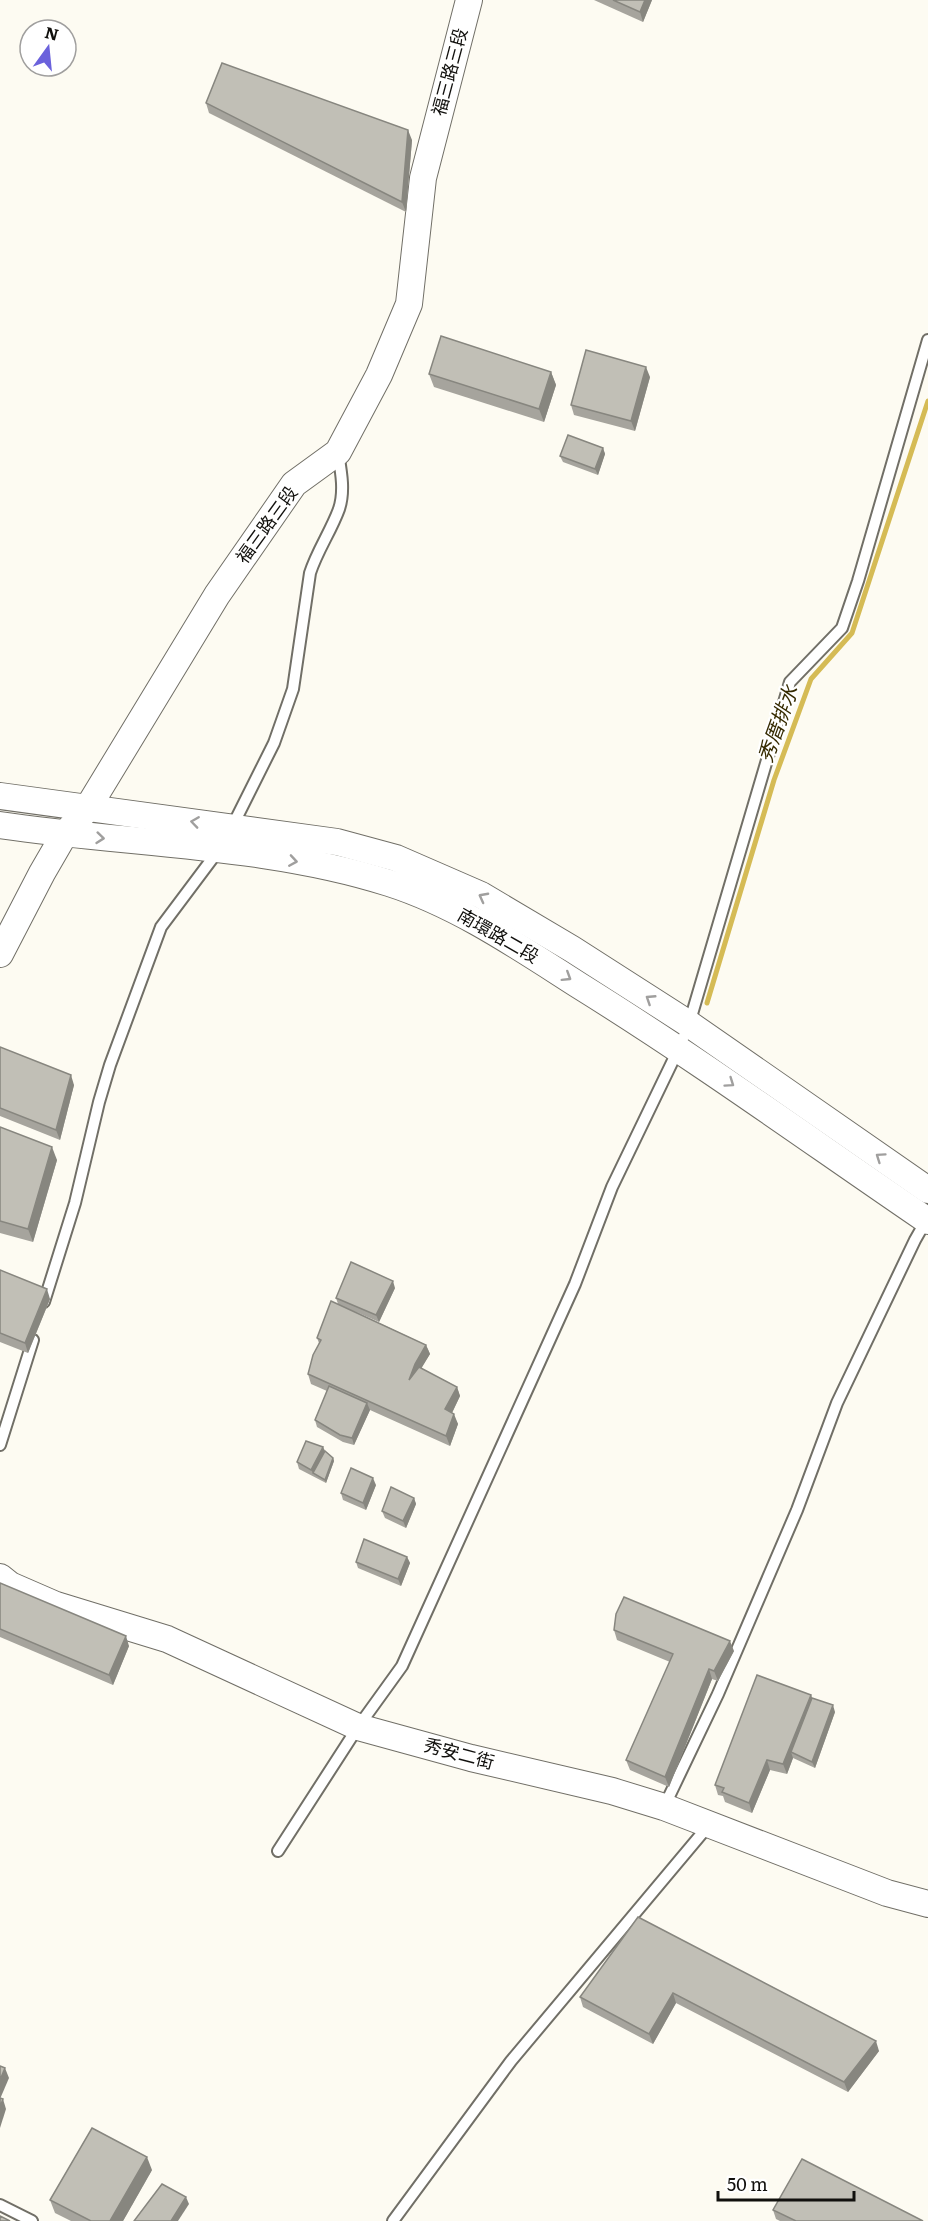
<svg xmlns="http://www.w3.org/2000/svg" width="928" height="2221" font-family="Literata,'Noto Sans TC',serif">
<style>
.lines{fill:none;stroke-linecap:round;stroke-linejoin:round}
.stream{stroke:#d5bb55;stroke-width:5}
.service-casing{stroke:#716f67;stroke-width:14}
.tertiary-casing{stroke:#716f67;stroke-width:28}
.service{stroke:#fff;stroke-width:10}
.tertiary{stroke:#fff;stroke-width:26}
.wall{fill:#a6a49d}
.shaded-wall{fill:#87867f}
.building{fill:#c1bfb6;stroke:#87867f;stroke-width:1.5}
.oneway{stroke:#a09f9e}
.labels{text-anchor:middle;stroke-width:4.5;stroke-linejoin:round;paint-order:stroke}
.street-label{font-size:18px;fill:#11100d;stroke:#fff}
.water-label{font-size:20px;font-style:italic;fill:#352a00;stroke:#fff}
</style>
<rect width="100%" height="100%" fill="#fdfbf2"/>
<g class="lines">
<polyline class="stream" points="707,1003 774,780 811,679 852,633 928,401"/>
<defs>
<g id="service">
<path d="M232 827 274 743 293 689 310 573C317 551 331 531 339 509 345 491 341 471 338 453"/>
<polyline points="44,1302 75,1203 99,1102 110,1065 161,927 218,851"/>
<polyline points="0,1445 33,1340"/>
<polyline points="664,1807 718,1694 797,1510 837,1403 915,1240 927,1219"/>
<polyline points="278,1851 358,1727 402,1666 575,1284 612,1187 679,1048 689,1024 790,682 842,628 858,581 928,340"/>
<polyline points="0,2205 32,2221"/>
<polyline points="393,2221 511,2061 709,1825"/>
</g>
<g id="tertiary">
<polyline points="0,796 337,842 396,858 481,895 572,949 689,1024 928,1190"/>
<path d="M0 825C127 844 267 844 389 883 458 905 519 947 580 986 699 1060 812 1142 928 1221"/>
<polyline points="0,954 42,873 64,835 87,809 217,595 294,484 338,452 379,375 409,304 423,178 469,0"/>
<polyline points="0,1577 10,1585 56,1605 167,1639 358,1727 471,1758 612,1791 664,1807 887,1893 928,1904"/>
</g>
</defs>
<use href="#service" class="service-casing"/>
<use href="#tertiary" class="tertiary-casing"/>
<use href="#service" class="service"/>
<use href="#tertiary" class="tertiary"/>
</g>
<g class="wall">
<polygon points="594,0 652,0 643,22"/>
<polygon points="206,103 412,140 406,212 209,113"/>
<polygon points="551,372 556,385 544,422 434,387 429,374"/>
<polygon points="650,377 635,431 574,415 571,405"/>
<polygon points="603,448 605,454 598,475 563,462 560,456"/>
<polygon points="0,1047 74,1085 60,1140 0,1116"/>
<polygon points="0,1127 57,1160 33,1242 0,1233"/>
<polygon points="0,1270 50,1299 28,1353 0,1342"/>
<polygon points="395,1288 379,1322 354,1311 426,1345 430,1354 421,1368 457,1387 460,1396 452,1413 458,1424 450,1446 370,1410 354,1445 343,1442 317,1427 315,1420 327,1391 311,1384 308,1374 319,1343 317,1338 338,1304 336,1298"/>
<polygon points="323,1447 325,1451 333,1458 334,1461 326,1483 299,1469 297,1462"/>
<polygon points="376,1485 366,1510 343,1500 341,1493"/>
<polygon points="414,1498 416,1504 406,1528 385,1518 382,1511"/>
<polygon points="407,1557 410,1563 401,1586 358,1568 356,1562"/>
<polygon points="0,1583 129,1646 113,1685 0,1637"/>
<polygon points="614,1630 734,1651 718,1681 712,1679 669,1787 630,1770 626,1760 670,1662 617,1640"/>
<polygon points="811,1695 812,1698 835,1712 815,1768 793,1758 787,1774 770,1770 752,1813 725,1802 723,1796 718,1795 715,1785"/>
<polygon points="638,1917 879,2051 848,2092 676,2003 653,2044 583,2007 580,1997"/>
<polygon points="152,2170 123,2221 71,2221 55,2213 50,2200"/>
<polygon points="773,2210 923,2221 780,2221 776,2219"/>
</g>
<g class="shaded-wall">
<polygon points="645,0 652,0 643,22 640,12"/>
<polygon points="408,130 412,140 406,212 402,202"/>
<polygon points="646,367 650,377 635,431 631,421"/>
<polygon points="551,372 556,385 544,422 539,409"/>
<polygon points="603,448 605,454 598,475 595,469"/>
<polygon points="71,1075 74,1085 60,1140 56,1130"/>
<polygon points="52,1147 57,1160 33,1242 28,1229"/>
<polygon points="393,1281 395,1288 379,1322 376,1315"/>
<polygon points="47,1289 50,1299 28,1353 25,1343"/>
<polygon points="426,1345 430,1354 418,1374 409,1380 415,1364"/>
<polygon points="457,1387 460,1396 449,1419 445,1409"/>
<polygon points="367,1403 370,1410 354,1445 352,1438"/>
<polygon points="454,1414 458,1424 450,1446 446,1436"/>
<polygon points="323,1447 326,1454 313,1473 311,1470"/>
<polygon points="333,1458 334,1461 326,1483 325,1480"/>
<polygon points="373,1478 376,1485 366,1510 363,1503"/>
<polygon points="414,1498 416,1504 406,1528 403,1521"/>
<polygon points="407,1557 410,1563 401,1586 398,1579"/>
<polygon points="126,1636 129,1646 113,1685 109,1675"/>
<polygon points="730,1641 734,1651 718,1681 714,1671"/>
<polygon points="709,1669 712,1679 669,1787 665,1777"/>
<polygon points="811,1695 814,1704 791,1752 793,1758 787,1774 783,1764"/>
<polygon points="833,1705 835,1712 815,1768 812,1762"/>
<polygon points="767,1760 770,1770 752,1813 749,1803"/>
<polygon points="673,1993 676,2003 653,2044 649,2034"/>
<polygon points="876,2041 879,2051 848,2092 844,2082"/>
<polygon points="5,2068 9,2078 0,2099 0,2080"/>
<polygon points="3,2099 6,2109 0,2128 0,2107"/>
<polygon points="147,2157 152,2170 123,2221 110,2221"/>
<polygon points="186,2197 189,2204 178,2221 171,2221"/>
</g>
<g class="building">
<polygon points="613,0 645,0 640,12"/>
<polygon points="222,63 408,130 402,202 206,103"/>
<polygon points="441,336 551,372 539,409 429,374"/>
<polygon points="586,350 646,367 631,421 571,405"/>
<polygon points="568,435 603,448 595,469 560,456"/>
<polygon points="0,1047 71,1075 56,1130 0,1108"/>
<polygon points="0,1127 52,1147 28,1229 0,1221"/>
<polygon points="351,1262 393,1281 376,1315 336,1298"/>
<polygon points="0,1270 47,1289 25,1343 0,1333"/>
<polygon points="331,1301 426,1345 415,1364 409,1380 419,1367 457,1387 445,1409 454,1414 446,1436 308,1374 313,1355 321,1340 317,1338"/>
<polygon points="329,1386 367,1403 352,1438 340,1435 315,1420"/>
<polygon points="306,1441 323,1447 311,1470 297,1462"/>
<polygon points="325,1451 333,1458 325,1480 313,1473"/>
<polygon points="351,1468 373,1478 363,1503 341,1493"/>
<polygon points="391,1487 414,1498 403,1521 382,1511"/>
<polygon points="364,1539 407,1557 398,1579 356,1562"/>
<polygon points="0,1583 126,1636 109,1675 0,1629"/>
<polygon points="624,1597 730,1641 714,1671 709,1669 665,1777 626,1760 673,1654 614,1630 616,1614"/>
<polygon points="757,1675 811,1695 783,1764 767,1760 749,1803 722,1792 724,1788 715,1785"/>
<polygon points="812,1698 833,1705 812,1762 791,1752"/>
<polygon points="638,1917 876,2041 844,2082 673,1993 649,2034 580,1997"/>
<polygon points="0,2066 5,2068 0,2080"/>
<polygon points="0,2098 3,2099 0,2107"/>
<polygon points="92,2128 147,2157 110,2221 91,2221 50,2200"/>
<polygon points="802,2159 923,2221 796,2221 773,2210"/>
<polygon points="162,2184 186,2197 171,2221 134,2221"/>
<polygon points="0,2216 10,2221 0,2221"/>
</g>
<defs><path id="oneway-chevron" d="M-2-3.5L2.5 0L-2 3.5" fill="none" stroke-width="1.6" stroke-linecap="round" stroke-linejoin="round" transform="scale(1.5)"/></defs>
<g class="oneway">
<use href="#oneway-chevron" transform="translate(195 822) rotate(-172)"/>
<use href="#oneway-chevron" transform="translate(100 838) rotate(6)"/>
<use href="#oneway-chevron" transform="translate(293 861) rotate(9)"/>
<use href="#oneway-chevron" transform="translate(483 897) rotate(-152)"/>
<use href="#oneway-chevron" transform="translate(567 977) rotate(32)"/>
<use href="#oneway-chevron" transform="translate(650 999) rotate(-147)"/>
<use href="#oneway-chevron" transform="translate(730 1083) rotate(35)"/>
<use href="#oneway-chevron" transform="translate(880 1157) rotate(-145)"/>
</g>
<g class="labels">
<g class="street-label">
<text transform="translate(450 72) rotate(-75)" y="6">福三路三段</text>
<text transform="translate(267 525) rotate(-54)" y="6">福三路三段</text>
<text transform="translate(498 936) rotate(30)" y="6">南環路二段</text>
<text transform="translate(459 1754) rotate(15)" y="6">秀安二街</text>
</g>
<g class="water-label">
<text transform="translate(778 724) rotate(-70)" y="7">秀厝排水</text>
</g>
</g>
<g transform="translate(48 48) rotate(15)"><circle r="28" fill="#ffffff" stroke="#a09f9e" stroke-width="1.5"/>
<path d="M0-4.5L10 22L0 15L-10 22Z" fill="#6b62dc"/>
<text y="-9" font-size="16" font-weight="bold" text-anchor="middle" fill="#11100d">N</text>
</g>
<path d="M718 2191v9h136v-9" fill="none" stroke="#11100d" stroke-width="3"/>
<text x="727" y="2191" font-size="18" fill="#11100d" stroke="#ffffff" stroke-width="4.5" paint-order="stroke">50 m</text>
</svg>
